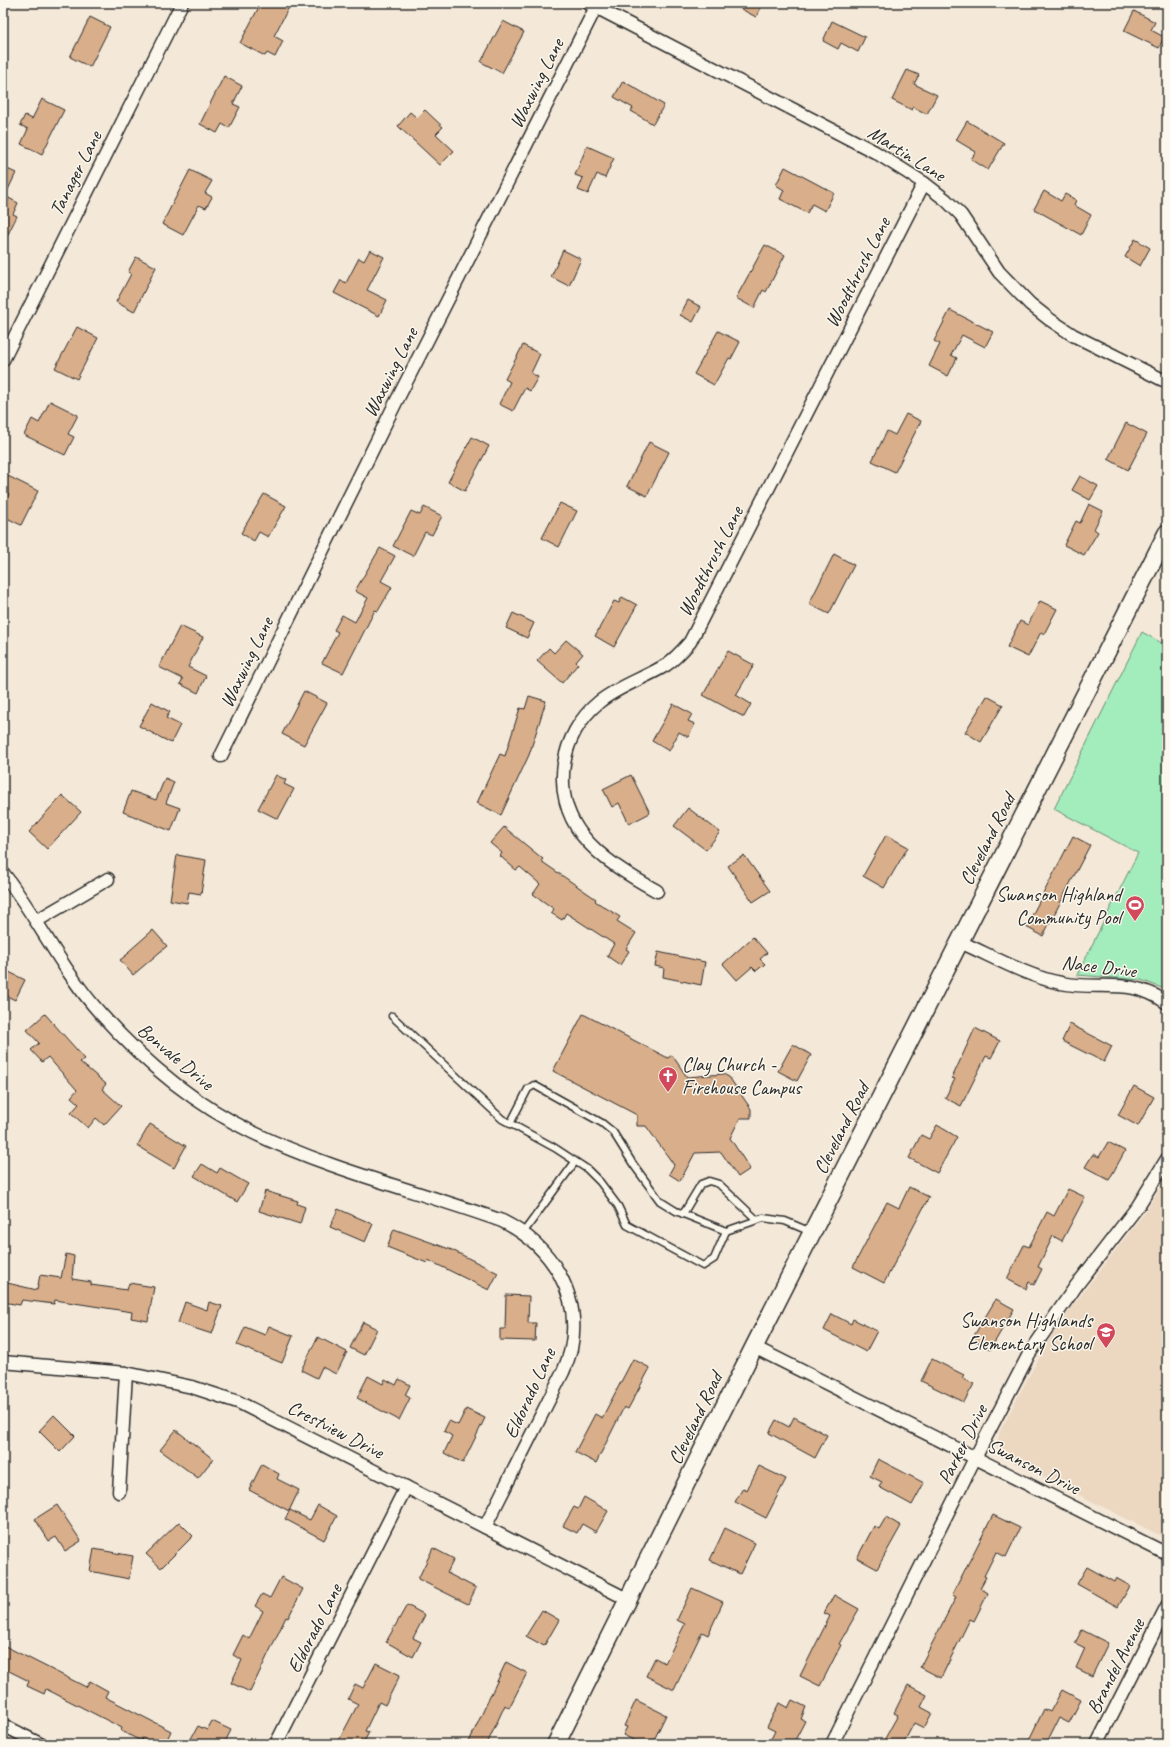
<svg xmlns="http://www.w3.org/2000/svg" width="1170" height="1747" font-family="Caveat,sans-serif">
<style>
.built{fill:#ecd7c1}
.green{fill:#a3ecbb;stroke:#678c73}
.building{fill:#d9ae8a;stroke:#2b2b2b}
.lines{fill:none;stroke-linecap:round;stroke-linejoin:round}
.lane-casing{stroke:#2b2b2b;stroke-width:9}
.street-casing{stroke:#2b2b2b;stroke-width:15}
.secondary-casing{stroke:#2b2b2b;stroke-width:20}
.lane{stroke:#fbf7ec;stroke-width:6}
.street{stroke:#fbf7ec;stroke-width:12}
.secondary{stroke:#fbf7ec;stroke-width:17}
.labels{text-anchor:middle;stroke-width:3;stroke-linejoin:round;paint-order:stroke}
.street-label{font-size:20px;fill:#2b2b2b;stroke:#fbf7ec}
.poi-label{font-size:20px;fill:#2b2b2b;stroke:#fbf7ec;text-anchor:end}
</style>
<rect width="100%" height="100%" fill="#f4e8d8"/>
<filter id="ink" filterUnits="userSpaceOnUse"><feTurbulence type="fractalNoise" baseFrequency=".025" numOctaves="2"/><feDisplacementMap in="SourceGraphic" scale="8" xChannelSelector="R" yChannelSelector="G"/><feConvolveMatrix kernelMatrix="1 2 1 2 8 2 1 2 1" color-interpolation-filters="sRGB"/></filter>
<g filter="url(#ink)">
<polygon class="built" points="1167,1176 1167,1539 1003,1457 997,1446 1000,1431 1031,1372 1058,1325 1145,1212"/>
<polygon class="green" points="1142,632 1167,646 1167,990 1141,980 1077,975 1138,853 1054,809"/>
<g class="building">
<polygon points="261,3 291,3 274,36 283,41 275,57 267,53 265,56 240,43"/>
<polygon points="730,3 763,3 756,17"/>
<polygon points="1134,11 1155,22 1151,30 1164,37 1159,48 1124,31"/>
<polygon points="90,17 110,27 90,67 70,57"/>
<polygon points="503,21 524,32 502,73 481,62"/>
<polygon points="832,21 865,37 858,52 841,43 838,49 823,41"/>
<polygon points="907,70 919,75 914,84 937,95 927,114 913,107 912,110 892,100"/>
<polygon points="224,76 242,86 233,104 240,107 229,128 222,124 217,133 200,124"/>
<polygon points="623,81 664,105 653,124 631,111 633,108 614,97"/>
<polygon points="42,99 64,110 42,154 21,144 28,129 20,125 25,115 32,119"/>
<polygon points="425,110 443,127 436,134 454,151 440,165 398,126 410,112 417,118"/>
<polygon points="967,121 1004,143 988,170 971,159 976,152 956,140"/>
<polygon points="587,146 614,158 605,178 597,174 588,194 578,190 583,178 575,175"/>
<polygon points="3,167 16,173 5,196 18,203 13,214 17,216 3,244"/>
<polygon points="785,167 834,193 825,211 812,204 807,213 780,199 784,190 776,185"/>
<polygon points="190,170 212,181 205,193 212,197 206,208 199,205 183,235 162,224"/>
<polygon points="1044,191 1061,201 1065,194 1076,200 1074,205 1091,215 1081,235 1034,209"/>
<polygon points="1135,239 1150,248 1140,266 1125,257"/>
<polygon points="765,245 785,255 766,292 763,290 754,308 736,298"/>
<polygon points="370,250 384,257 367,290 387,300 379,316 334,293 341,280 346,283 359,258 364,261"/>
<polygon points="563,250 581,259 569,286 551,277"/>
<polygon points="136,257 156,267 134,312 116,302 131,274 128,272"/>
<polygon points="688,300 701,307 693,322 680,315"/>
<polygon points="950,310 993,332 985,347 962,335 951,355 957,358 948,376 929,366 940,344 934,341"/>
<polygon points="77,327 98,338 77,379 55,368"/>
<polygon points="718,331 740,342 731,359 729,358 714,385 694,374"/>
<polygon points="523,345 540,354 531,373 538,377 530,391 525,388 513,411 499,404 510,382 505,379"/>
<polygon points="50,401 78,415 68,434 74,437 65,455 24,435 32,419 39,423"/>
<polygon points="906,414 921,421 895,472 872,461 887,431 895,435"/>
<polygon points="1126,423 1147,434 1128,470 1108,459"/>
<polygon points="472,437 489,446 465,491 448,482"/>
<polygon points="649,442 669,452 647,496 627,486"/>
<polygon points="8,476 38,491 21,525 3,516 3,505 9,494 3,491 3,486"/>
<polygon points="1080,476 1098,486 1090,500 1072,490"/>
<polygon points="264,494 286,506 268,537 259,532 254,541 241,533"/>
<polygon points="560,503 577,511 559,547 542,538"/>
<polygon points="1089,504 1103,511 1094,529 1098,532 1084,555 1064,545 1076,521 1080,523"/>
<polygon points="424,507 442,516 432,535 425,532 413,556 393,546 411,511 420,515"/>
<polygon points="380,548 395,556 381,581 392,587 378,611 375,610 343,673 322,663 338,632 334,630 342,615 355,622 368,598 355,591"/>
<polygon points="834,554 854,565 829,614 809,604"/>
<polygon points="622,597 637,605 614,647 595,636 614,601 619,603"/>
<polygon points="1040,601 1057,609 1044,634 1041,632 1028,657 1007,647 1020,621 1028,625"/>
<polygon points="513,613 534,623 527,638 506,628"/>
<polygon points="180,626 203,637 188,667 206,676 198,693 180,684 183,679 159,667"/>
<polygon points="566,640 583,654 576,662 578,664 562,683 537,661 549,648 554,653"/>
<polygon points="728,651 754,665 736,695 751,704 744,717 703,695"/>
<polygon points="304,691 327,703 304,745 282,734"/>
<polygon points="529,696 546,701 529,755 501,815 477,803 500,754 505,756 520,708 525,709"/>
<polygon points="987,696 1003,705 981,742 965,732"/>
<polygon points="152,702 170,712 166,718 180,725 171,743 139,726"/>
<polygon points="673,704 692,714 688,721 695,724 688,737 679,732 669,751 652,741"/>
<polygon points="276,775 286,780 284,784 294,789 278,819 258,809"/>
<polygon points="631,775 650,813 629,824 619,803 612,807 603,789"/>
<polygon points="165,778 174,782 166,803 180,808 171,831 123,812 131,791 156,800"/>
<polygon points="62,795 81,812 47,849 29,832"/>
<polygon points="688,808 720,832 706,850 674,826"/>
<polygon points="504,827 543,859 541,861 596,899 595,901 620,917 617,921 636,933 626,949 629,951 620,965 607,956 614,944 566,913 562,920 551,913 554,909 533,894 540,884 520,867 516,870 500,856 502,853 490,843"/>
<polygon points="886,835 908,847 884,888 863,876"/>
<polygon points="1073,836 1090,845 1043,936 1026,927"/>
<polygon points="177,855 206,860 201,894 189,892 187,903 170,900"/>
<polygon points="744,855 770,891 753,902 728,866"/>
<polygon points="153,930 167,946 133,975 120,960 129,953 128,952"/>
<polygon points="753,937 767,953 760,959 765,964 756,971 752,967 737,980 723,964"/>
<polygon points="658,952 705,962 701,985 663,977 664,968 655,966"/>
<polygon points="3,969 25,980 15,1000 3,994"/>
<polygon points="45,1014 85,1059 80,1062 106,1084 102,1089 121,1106 104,1125 96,1118 88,1128 71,1113 79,1104 71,1097 77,1090 48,1057 42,1062 31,1050 39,1043 27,1030"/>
<polygon points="583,1014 668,1058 672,1055 687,1077 723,1074 729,1077 751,1109 751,1118 740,1118 730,1138 750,1169 738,1177 721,1152 695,1153 680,1181 669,1174 674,1165 646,1126 637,1126 637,1115 553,1071"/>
<polygon points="1070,1024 1112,1046 1104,1062 1062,1041"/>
<polygon points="975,1028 1000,1041 991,1058 986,1056 961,1106 945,1098 955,1079 952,1078"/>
<polygon points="793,1044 811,1055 797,1081 778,1071"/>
<polygon points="1134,1086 1154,1097 1138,1126 1118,1115"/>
<polygon points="150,1124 186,1146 174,1168 137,1146"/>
<polygon points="937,1125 957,1137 937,1173 909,1158 921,1135 929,1139"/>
<polygon points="1108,1142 1125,1151 1109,1180 1085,1167 1093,1154 1099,1157"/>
<polygon points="202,1164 217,1173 220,1168 248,1184 237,1202 194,1176"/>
<polygon points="909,1187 929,1197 884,1283 853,1267 887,1202 899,1208"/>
<polygon points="1068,1189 1085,1197 1062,1241 1053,1236 1038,1267 1042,1269 1034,1285 1029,1282 1026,1289 1007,1279 1024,1245 1029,1247 1047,1212 1054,1216"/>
<polygon points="265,1191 298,1201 297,1204 305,1207 300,1224 259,1211"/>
<polygon points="338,1209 373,1224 365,1242 330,1227"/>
<polygon points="394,1229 452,1250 498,1273 489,1290 428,1260 427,1263 387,1247"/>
<polygon points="66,1254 74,1256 72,1279 91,1282 91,1285 127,1290 129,1283 154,1287 148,1321 131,1318 132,1312 55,1300 54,1304 22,1300 20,1305 3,1302 3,1282 37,1290 40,1275 61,1278"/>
<polygon points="506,1295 529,1296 528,1323 536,1323 535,1341 500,1340 500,1329 505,1329"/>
<polygon points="996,1299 1014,1309 990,1350 972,1339"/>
<polygon points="185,1302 207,1310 209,1302 222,1306 212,1334 178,1323"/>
<polygon points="832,1314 851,1324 853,1319 877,1331 866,1352 824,1330"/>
<polygon points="363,1322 377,1329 364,1355 350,1348"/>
<polygon points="269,1326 293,1336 282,1363 237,1345 245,1327 265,1335"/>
<polygon points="318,1337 347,1352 336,1374 322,1367 317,1378 301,1370"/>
<polygon points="633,1359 650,1368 628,1409 624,1407 596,1463 575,1452 595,1414 602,1418"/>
<polygon points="932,1359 964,1375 962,1378 974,1384 964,1402 921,1381"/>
<polygon points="368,1376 383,1384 385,1379 396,1385 399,1379 410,1385 405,1395 410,1398 399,1420 357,1398"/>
<polygon points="466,1409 485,1418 463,1463 444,1453 452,1436 444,1431 449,1421 458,1425"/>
<polygon points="54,1415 75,1436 60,1452 39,1431"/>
<polygon points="794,1417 827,1435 815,1458 769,1433 776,1420 789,1427"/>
<polygon points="176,1430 213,1459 198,1478 160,1450"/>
<polygon points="878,1459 924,1483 912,1505 879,1487 882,1482 870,1476"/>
<polygon points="262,1464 279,1474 277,1479 299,1490 289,1511 249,1490"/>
<polygon points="759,1466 786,1479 766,1518 735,1502 743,1488 747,1490"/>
<polygon points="584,1497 608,1511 596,1532 582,1524 577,1533 563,1526 574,1507 578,1509"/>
<polygon points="57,1505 81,1541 65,1551 56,1537 49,1541 35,1519"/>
<polygon points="318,1505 337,1516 324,1540 285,1519 290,1510 310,1520"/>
<polygon points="993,1515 1020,1528 1006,1557 996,1552 984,1576 986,1577 980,1588 988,1593 974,1621 970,1619 941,1678 920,1667 956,1597 952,1595"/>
<polygon points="886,1517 901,1526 877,1569 857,1558 874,1526 879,1529"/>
<polygon points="179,1522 193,1536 161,1568 146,1554"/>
<polygon points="725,1528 755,1543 740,1574 710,1560"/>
<polygon points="433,1548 454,1559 447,1573 476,1588 468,1604 418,1579"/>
<polygon points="94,1549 133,1556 129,1579 90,1571"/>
<polygon points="1087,1567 1114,1582 1116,1578 1130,1586 1118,1607 1077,1584"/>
<polygon points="281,1577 303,1589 288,1618 286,1617 250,1692 231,1683 242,1660 233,1655 243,1635 249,1639 263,1611 255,1606 262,1594 270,1598"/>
<polygon points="692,1588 723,1602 708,1635 702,1632 674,1690 646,1676 655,1658 665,1663 685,1624 677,1620"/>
<polygon points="834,1595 859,1609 839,1644 841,1645 820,1686 800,1676 830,1616 824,1613"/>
<polygon points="407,1605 425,1615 413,1638 421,1642 413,1657 386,1642"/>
<polygon points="542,1610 559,1620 544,1646 526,1636"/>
<polygon points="1082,1630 1108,1643 1092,1676 1076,1668 1085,1648 1075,1643"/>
<polygon points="3,1645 86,1687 90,1681 108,1691 105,1697 171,1731 165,1744 154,1744 142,1738 141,1741 121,1731 122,1728 46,1689 44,1694 27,1686 29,1681 3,1668"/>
<polygon points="506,1662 527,1673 509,1708 505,1705 487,1744 468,1744"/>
<polygon points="376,1663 400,1675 385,1705 379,1702 365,1731 369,1732 363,1744 337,1744 358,1704 348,1699 355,1684 363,1688"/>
<polygon points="908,1685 927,1695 921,1707 932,1713 924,1728 914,1723 903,1744 882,1744 898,1715 894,1713"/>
<polygon points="1062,1690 1081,1700 1069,1723 1059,1718 1046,1744 1027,1744 1044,1709 1050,1712"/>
<polygon points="636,1700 666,1715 652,1744 642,1744 623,1735 627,1727 624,1726"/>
<polygon points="792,1700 806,1707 801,1719 805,1721 793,1744 780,1744 771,1739 775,1731 767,1727 779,1703 788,1708"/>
<polygon points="212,1721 231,1730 224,1744 188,1744 198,1726 207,1730"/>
</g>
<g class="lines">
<defs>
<g id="lane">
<polyline points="392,1016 502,1119 555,1148 587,1169 600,1182 618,1206 627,1225 703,1266 714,1259 726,1231"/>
<polyline points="510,1124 528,1089 534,1085 602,1123 613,1132 633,1164 660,1201 676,1211 726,1231 763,1218 785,1221 811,1232"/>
<polyline points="683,1214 701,1184 709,1181 719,1184 757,1220"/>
<polyline points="523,1233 575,1162"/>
</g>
<g id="street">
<polyline points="588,3 875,152 924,183 946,200 961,215 999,272 1030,304 1049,319 1073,335 1167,382"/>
<polyline points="3,360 182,3"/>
<polyline points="221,756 395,404 596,7"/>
<path d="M3 873C38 918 62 971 101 1014 143 1061 194 1104 252 1132 332 1171 419 1191 502 1221 551 1245 582 1294 571 1349 569 1357 566 1365 563 1372L485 1527"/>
<path d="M657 891C630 876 601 859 582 835 550 793 560 734 599 702 619 686 645 678 666 665 675 659 683 650 690 642L924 183"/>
<polyline points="36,921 108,879"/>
<path d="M960 942C990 955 1028 977 1061 983 1100 991 1131 976 1167 1003"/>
<polyline points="754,1347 1167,1554"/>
<polyline points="3,1362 126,1373 192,1387 238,1402 629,1600"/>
<polyline points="119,1492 126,1373"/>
<polyline points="3,1725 40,1744"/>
<polyline points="276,1744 406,1487"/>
<polyline points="832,1744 975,1458 1029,1354 1076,1286 1138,1206 1167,1159"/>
<polyline points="1097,1744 1167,1606"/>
</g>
<polyline id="secondary" points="556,1744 754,1347 1167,533"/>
</defs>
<use href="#lane" class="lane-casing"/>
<use href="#street" class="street-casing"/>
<use href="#secondary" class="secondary-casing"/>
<use href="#lane" class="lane"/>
<use href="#street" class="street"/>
<use href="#secondary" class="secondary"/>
</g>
</g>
<defs>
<symbol id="stadium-pin" viewBox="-11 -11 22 30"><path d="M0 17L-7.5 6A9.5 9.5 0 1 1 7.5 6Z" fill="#d1495b" stroke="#fbf7ec"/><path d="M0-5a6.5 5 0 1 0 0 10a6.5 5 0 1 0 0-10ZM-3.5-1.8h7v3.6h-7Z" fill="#fff"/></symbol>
<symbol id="church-pin" viewBox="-11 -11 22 30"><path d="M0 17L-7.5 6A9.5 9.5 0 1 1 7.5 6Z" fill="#d1495b" stroke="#fbf7ec"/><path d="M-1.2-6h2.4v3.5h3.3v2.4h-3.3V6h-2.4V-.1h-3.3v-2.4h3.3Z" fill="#fff"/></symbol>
<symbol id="school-pin" viewBox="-11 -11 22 30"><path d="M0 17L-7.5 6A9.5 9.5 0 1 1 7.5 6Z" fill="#d1495b" stroke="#fbf7ec"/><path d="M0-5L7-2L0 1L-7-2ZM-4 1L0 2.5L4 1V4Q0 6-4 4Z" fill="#fff"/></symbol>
</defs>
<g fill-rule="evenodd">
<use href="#stadium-pin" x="1124" y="894" width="22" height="30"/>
<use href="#church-pin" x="657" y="1065" width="22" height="30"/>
<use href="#school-pin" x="1095" y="1321" width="22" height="30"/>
</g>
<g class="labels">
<g class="street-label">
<text transform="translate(536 83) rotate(-63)" y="7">Waxwing Lane</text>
<text transform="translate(907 153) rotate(32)" y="7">Martin Lane</text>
<text transform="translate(75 173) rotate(-63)" y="7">Tanager Lane</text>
<text transform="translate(857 272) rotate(-63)" y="7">Woodthrush Lane</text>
<text transform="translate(390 372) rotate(-63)" y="7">Waxwing Lane</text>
<text transform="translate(710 561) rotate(-63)" y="7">Woodthrush Lane</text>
<text transform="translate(246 662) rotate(-64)" y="7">Waxwing Lane</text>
<text transform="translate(987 839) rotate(-63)" y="7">Cleveland Road</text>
<text transform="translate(1099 966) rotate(7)" y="7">Nace Drive</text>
<text transform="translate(176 1056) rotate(40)" y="7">Bonvale Drive</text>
<text transform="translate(841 1128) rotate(-63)" y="7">Cleveland Road</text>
<text transform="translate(529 1393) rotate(-65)" y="7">Eldorado Lane</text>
<text transform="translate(695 1418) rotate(-64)" y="7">Cleveland Road</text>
<text transform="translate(336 1429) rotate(27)" y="7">Crestview Drive</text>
<text transform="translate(962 1444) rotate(-63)" y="7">Parker Drive</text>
<text transform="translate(1034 1466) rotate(27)" y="7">Swanson Drive</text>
<text transform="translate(314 1628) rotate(-63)" y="7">Eldorado Lane</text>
<text transform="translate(1115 1666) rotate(-63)" y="7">Brandel Avenue</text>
</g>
<g class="poi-label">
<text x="1121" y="901">Swanson Highland<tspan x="1121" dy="23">Community Pool</tspan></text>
<text x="682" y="1071" text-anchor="start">Clay Church -<tspan x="682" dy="23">Firehouse Campus</tspan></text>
<text x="1092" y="1327">Swanson Highlands<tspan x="1092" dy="23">Elementary School</tspan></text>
</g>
</g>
<rect width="1170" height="1747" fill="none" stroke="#fbf7ec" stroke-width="16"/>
<rect x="8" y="8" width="1154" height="1731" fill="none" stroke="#2b2b2b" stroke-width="1.5" filter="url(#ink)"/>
</svg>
